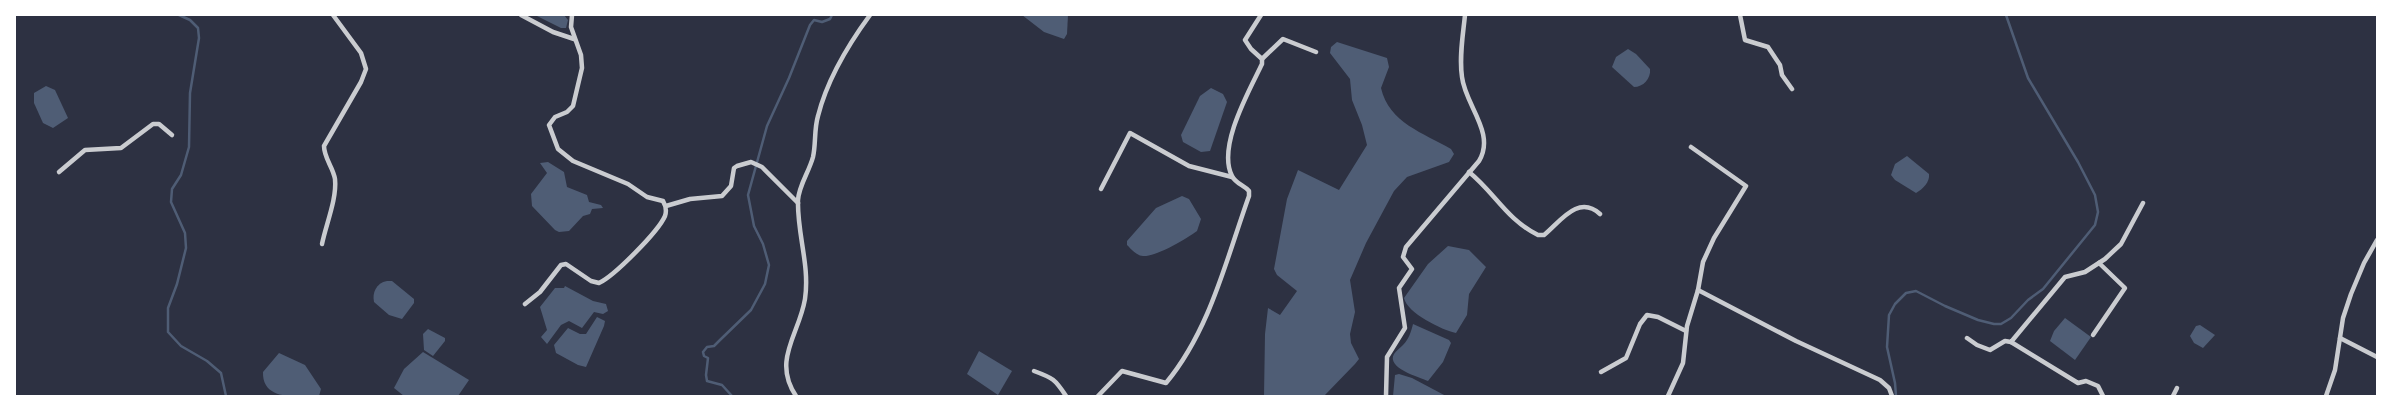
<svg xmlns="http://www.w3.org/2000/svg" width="2392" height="411" font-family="'Roboto Serif',serif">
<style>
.water{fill:#4f5d75}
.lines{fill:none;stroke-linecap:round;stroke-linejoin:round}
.stream{stroke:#4f5d75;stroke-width:2.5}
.minor{stroke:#caccd0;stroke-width:4.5}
</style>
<rect width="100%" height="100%" fill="#2d3142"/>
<g class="water">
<polygon points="535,15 564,15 568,20 566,28 561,28"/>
<polygon points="1022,15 1068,15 1067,34 1064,39 1044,32"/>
<path d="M1337 42 1387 58 1389 67 1381 88C1389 123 1424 133 1451 149L1454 154 1449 162 1407 177 1394 191 1366 243 1350 280 1355 312 1350 334 1351 343 1359 359 1355 364 1324 396H1264L1265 334 1268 308 1280 315 1297 291 1277 275 1274 269 1287 199 1298 170 1339 190 1367 145 1362 125 1352 100 1350 79 1330 53 1331 47Z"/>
<path d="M1628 49 1636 54 1650 69C1651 79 1643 87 1634 87L1612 67 1616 57Z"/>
<polygon points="46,86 55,90 68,118 53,128 43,123 34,103 34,93"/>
<polygon points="1211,88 1223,94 1227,102 1210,151 1201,152 1183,142 1181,135 1200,96"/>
<path d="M1907 156 1929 174C1930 182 1923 189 1916 193L1895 180 1891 175 1895 164Z"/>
<polygon points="548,162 564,172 567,187 587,195 589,202 601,205 603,208 592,209 590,214 583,216 569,231 559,232 555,230 532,206 531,194 547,173 540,163"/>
<path d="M1182 196 1189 199 1201 219 1197 231C1186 239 1156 257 1143 256 1137 256 1131 249 1127 245V241L1156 208Z"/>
<path d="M1448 246 1469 250 1486 267 1469 294 1467 315 1456 333C1442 330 1407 313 1404 298L1428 264Z"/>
<path d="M387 281H392L414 299V303L402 319 389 315 374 302C372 293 376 283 387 281Z"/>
<polygon points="565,286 593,301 606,304 608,311 603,314 594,312 582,328 569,321 561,325 547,344 541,337 547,330 540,307 555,288 564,288"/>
<polygon points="597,317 605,321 604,326 586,367 578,365 556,353 554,345 568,328 580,334 586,334"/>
<polygon points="2065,318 2091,337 2075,360 2050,341 2054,331"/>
<path d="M1413 324 1449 340 1451 343 1443 362 1428 381C1419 377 1386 368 1394 354 1396 351 1400 348 1403 345 1409 339 1411 332 1413 324Z"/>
<polygon points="2200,325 2215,335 2203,348 2194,343 2190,336 2196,326"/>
<polygon points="428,329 445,338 445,341 433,356 424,350 423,334"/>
<polygon points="979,351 1012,371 998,395 967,374"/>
<polygon points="423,352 469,380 458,396 404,396 394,388 404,369"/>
<path d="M279 353 305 365 321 389 319 396C299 396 262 402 263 372Z"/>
<polygon points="1399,374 1412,378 1446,396 1393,396 1395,375"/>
</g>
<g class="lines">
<g class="stream">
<polyline points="179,15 190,20 198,28 199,38 190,93 189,147 181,175 172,189 171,202 185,233 186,248 177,284 168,308 168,332 181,346 207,361 221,373 226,396"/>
<polyline points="732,396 722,385 707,381 706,375 708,358 704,356 703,352 707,347 714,346 720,340 751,310 765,284 769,265 763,244 754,226 748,195 767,126 789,78 810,25 814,20 822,22 830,19 832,15"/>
<polyline points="1896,396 1895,383 1887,347 1889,315 1895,304 1906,293 1916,291 1945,306 1978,320 1994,324 2001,324 2011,318 2028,300 2043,289 2095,225 2098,212 2095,195 2078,162 2028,78 2006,15"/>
</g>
<g class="minor">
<polyline points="521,15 553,32 574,39"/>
<polyline points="1740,15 1745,40 1768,47 1780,65 1782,75 1792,89"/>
<polyline points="1262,59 1283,39 1316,52"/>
<polyline points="59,172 85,150 121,148 153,124 159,124 172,135"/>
<path d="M1469 172C1495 193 1506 219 1538 235H1544C1560 222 1578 194 1600 214"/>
<polyline points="1101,189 1130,133 1189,166 1232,177"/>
<polyline points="666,206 690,199 722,196 731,186 734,168 737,166 751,162 762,167 798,203"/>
<path d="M322 244C326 224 337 199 335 179 333 167 324 158 324 146L361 82 366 69 361 53 333 15"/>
<polyline points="1698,290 1796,341 1880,380 1889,388 1892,396"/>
<path d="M525 304 540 292 561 265 566 264 591 281 599 283C614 276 658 232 665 216 667 210 666 206 663 201L647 197 628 184 573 161 558 149 549 125 555 117 567 112 573 106 582 68 581 55 571 27 572 15"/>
<polyline points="2093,335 2125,288 2099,263"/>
<polyline points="1967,338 1977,345 1990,350 2005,341 2011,342 2065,277 2085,272 2105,259 2121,244 2143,203"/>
<polyline points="2340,338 2377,357"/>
<polyline points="2011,342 2078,383 2086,381 2098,386 2103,396"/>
<path d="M1034 371C1053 378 1055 379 1066 396"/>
<polyline points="1601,372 1626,358 1640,324 1647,315 1658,317 1686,331"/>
<path d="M796 396C772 360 799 335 805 299 810 265 797 234 798 200 799 185 809 172 813 157 816 144 814 129 818 116 827 80 848 45 870 15"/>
<path d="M1098 396 1122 371 1166 383C1210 330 1226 260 1249 196V191C1244 185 1236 184 1232 176 1217 147 1249 91 1262 64V59L1251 49 1245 40 1261 15"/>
<path d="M1386 396 1387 357 1405 328 1399 288 1412 269 1403 257 1406 247 1479 161C1496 133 1465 105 1462 77 1459 57 1463 35 1465 15"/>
<polyline points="1668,396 1683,363 1687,326 1698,290 1703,262 1714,238 1746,186 1691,147"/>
<polyline points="2173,396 2177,388"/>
<polyline points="2326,396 2335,370 2343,318 2351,294 2364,263 2377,240"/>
</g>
</g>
<rect width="2392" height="411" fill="none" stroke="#ffffff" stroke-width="32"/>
</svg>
